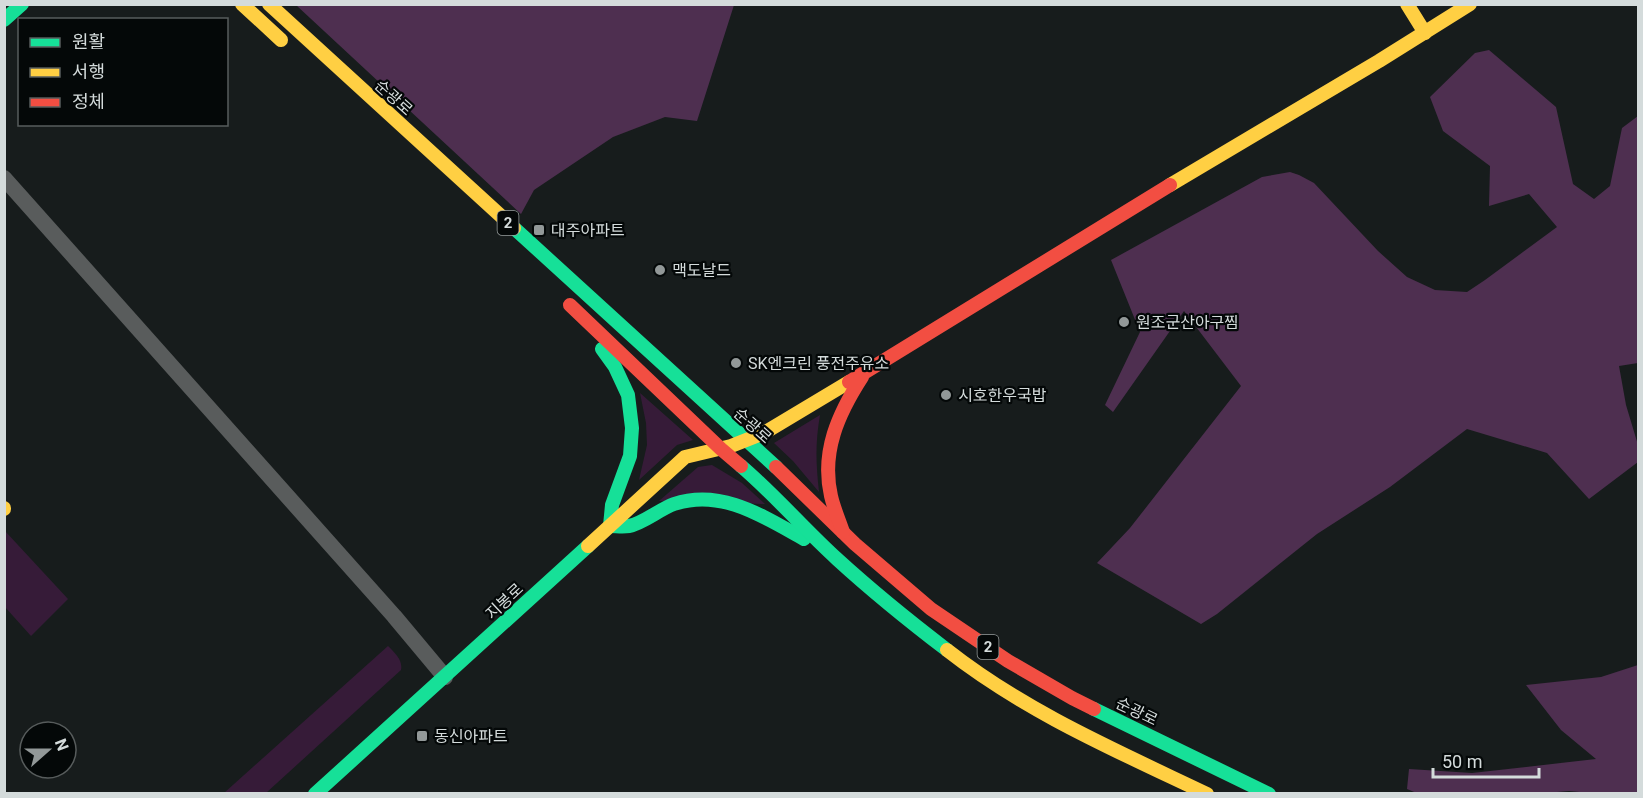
<svg xmlns="http://www.w3.org/2000/svg" width="1643" height="798" font-family="Roboto,'Noto Sans KR',sans-serif">
<style>
.green{fill:#361b38}
.forest{fill:#4e2f50}
.lines{fill:none;stroke-linecap:round;stroke-linejoin:round}
.street{stroke:#595c5c;stroke-width:16}
.fast{stroke:#16e098;stroke-width:14}
.slow{stroke:#ffcf43;stroke-width:14}
.jam{stroke:#f24e42;stroke-width:14}
.poi-dot{fill:#929898;stroke:#040808;stroke-width:2}
.labels{text-anchor:middle;stroke-width:4.5;stroke-linejoin:round;paint-order:stroke}
.shield{fill:#040808;stroke:#969c9c;stroke-width:1.5}
.shield-label{font-size:15px;font-weight:bold;fill:#d4dbdb}
.street-label{font-size:16px;fill:#d4dbdb;stroke:#040808}
.poi-label{font-size:16px;fill:#d4dbdb;stroke:#040808;text-anchor:start}
</style>
<rect width="100%" height="100%" fill="#171c1c"/>
<g class="green">
<polygon points="640,393 693,440 677,445 639,480 647,445 646,423"/>
<path d="M820 415C815 444 816 463 819 492L793 461 774 443Z"/>
<polygon points="712,465 742,483 765,504 659,501 698,467"/>
<polygon points="5,531 68,599 31,636 5,607"/>
<path d="M388 646C395 653 403 660 401 670L266 793H224Z"/>
</g>
<g class="forest">
<polygon points="296,5 734,5 697,121 665,117 613,137 534,190 521,214"/>
<polygon points="1489,50 1556,107 1573,184 1594,199 1610,186 1622,128 1638,116 1638,363 1619,366 1626,405 1638,445 1638,462 1589,499 1547,453 1467,429 1390,487 1317,534 1217,614 1201,624 1097,563 1130,528 1241,386 1184,311 1113,412 1105,405 1140,332 1111,260 1262,177 1290,172 1299,175 1314,183 1378,251 1407,277 1435,290 1467,292 1485,280 1557,227 1529,194 1489,206 1490,166 1443,131 1430,97 1475,53"/>
<polygon points="1638,665 1638,793 1601,794 1569,791 1533,794 1419,794 1407,789 1409,769 1472,773 1596,759 1561,730 1526,685 1601,677"/>
</g>
<g class="lines">
<polyline class="street" points="4,178 394,616 445,677"/>
<g class="fast">
<polyline points="4,20 22,4"/>
<polyline points="514,228 776,467"/>
<path d="M602 349 615 367 628 395 632 428 630 456 612 505 610 526C616 526 623 527 629 526 642 524 660 509 674 504 722 488 764 517 804 539"/>
<path d="M741 466C775 495 804 529 837 559 872 591 909 621 947 650"/>
<polyline points="1094,709 1269,794"/>
<polyline points="315,794 588,546"/>
</g>
<g class="slow">
<polyline points="242,4 281,40"/>
<polyline points="269,4 514,228"/>
<polyline points="1407,4 1425,33"/>
<polyline points="1170,185 1379,61 1470,4"/>
<polyline points="4,508 4,509"/>
<polyline points="588,546 685,457 731,446 764,433 849,382"/>
<path d="M947 650C1026 712 1117 751 1207 794"/>
</g>
<g class="jam">
<polyline points="570,305 721,449 741,466"/>
<polyline points="849,382 1170,185"/>
<polyline points="776,467 855,544 931,609 1008,661 1072,698 1094,709"/>
<path d="M843 532C839 520 834 509 831 496 821 452 838 414 862 377"/>
</g>
</g>
<g class="poi-dot">
<rect x="533" y="224" width="12" height="12" rx="3"/>
<circle cx="660" cy="270" r="6"/>
<circle cx="1124" cy="322" r="6"/>
<circle cx="736" cy="363" r="6"/>
<circle cx="946" cy="395" r="6"/>
<rect x="416" y="730" width="12" height="12" rx="3"/>
</g>
<g class="labels">
<g class="shield">
<rect x="497.5" y="211" width="21" height="24" rx="4.5"/>
<rect x="977.5" y="635" width="21" height="24" rx="4.5"/>
</g>
<g class="shield-label">
<text x="508" y="228">2</text>
<text x="988" y="652">2</text>
</g>
<g class="street-label">
<text transform="translate(394 97) rotate(42)" y="6">순광로</text>
<text transform="translate(753 425) rotate(42)" y="6">순광로</text>
<text transform="translate(504 601) rotate(-43)" y="6">지봉로</text>
<text transform="translate(1137 711) rotate(26)" y="6">순광로</text>
</g>
<g class="poi-label">
<text x="551" y="236">대주아파트</text>
<text x="672" y="276">맥도날드</text>
<text x="1136" y="328">원조군산아구찜</text>
<text x="748" y="369">SK엔크린 풍전주유소</text>
<text x="958" y="401">시호한우국밥</text>
<text x="434" y="742">동신아파트</text>
</g>
</g>
<rect width="1643" height="798" fill="none" stroke="#d4dbdb" stroke-width="12"/>
<rect x="18" y="18" width="210" height="108" fill="#040808" stroke="#575c5c" stroke-width="1.5"/>
<rect x="30" y="38" width="30" height="9" fill="#16e098" stroke="#575c5c" stroke-width="1.5"/>
<text x="72" y="48" font-size="18" fill="#d4dbdb">원활</text>
<rect x="30" y="68" width="30" height="9" fill="#ffcf43" stroke="#575c5c" stroke-width="1.5"/>
<text x="72" y="78" font-size="18" fill="#d4dbdb">서행</text>
<rect x="30" y="98" width="30" height="9" fill="#f24e42" stroke="#575c5c" stroke-width="1.5"/>
<text x="72" y="108" font-size="18" fill="#d4dbdb">정체</text>
<g transform="translate(48 750) rotate(69)"><circle r="28" fill="#040808" stroke="#575c5c" stroke-width="1.5"/>
<path d="M0-4.5L10 22L0 15L-10 22Z" fill="#929898"/>
<text y="-9" font-size="16" font-weight="bold" text-anchor="middle" fill="#d4dbdb">N</text>
</g>
<path d="M1433 768v9h106v-9" fill="none" stroke="#d4dbdb" stroke-width="3"/>
<text x="1442" y="768" font-size="18" fill="#d4dbdb" stroke="#040808" stroke-width="4.5" paint-order="stroke">50 m</text>
</svg>
